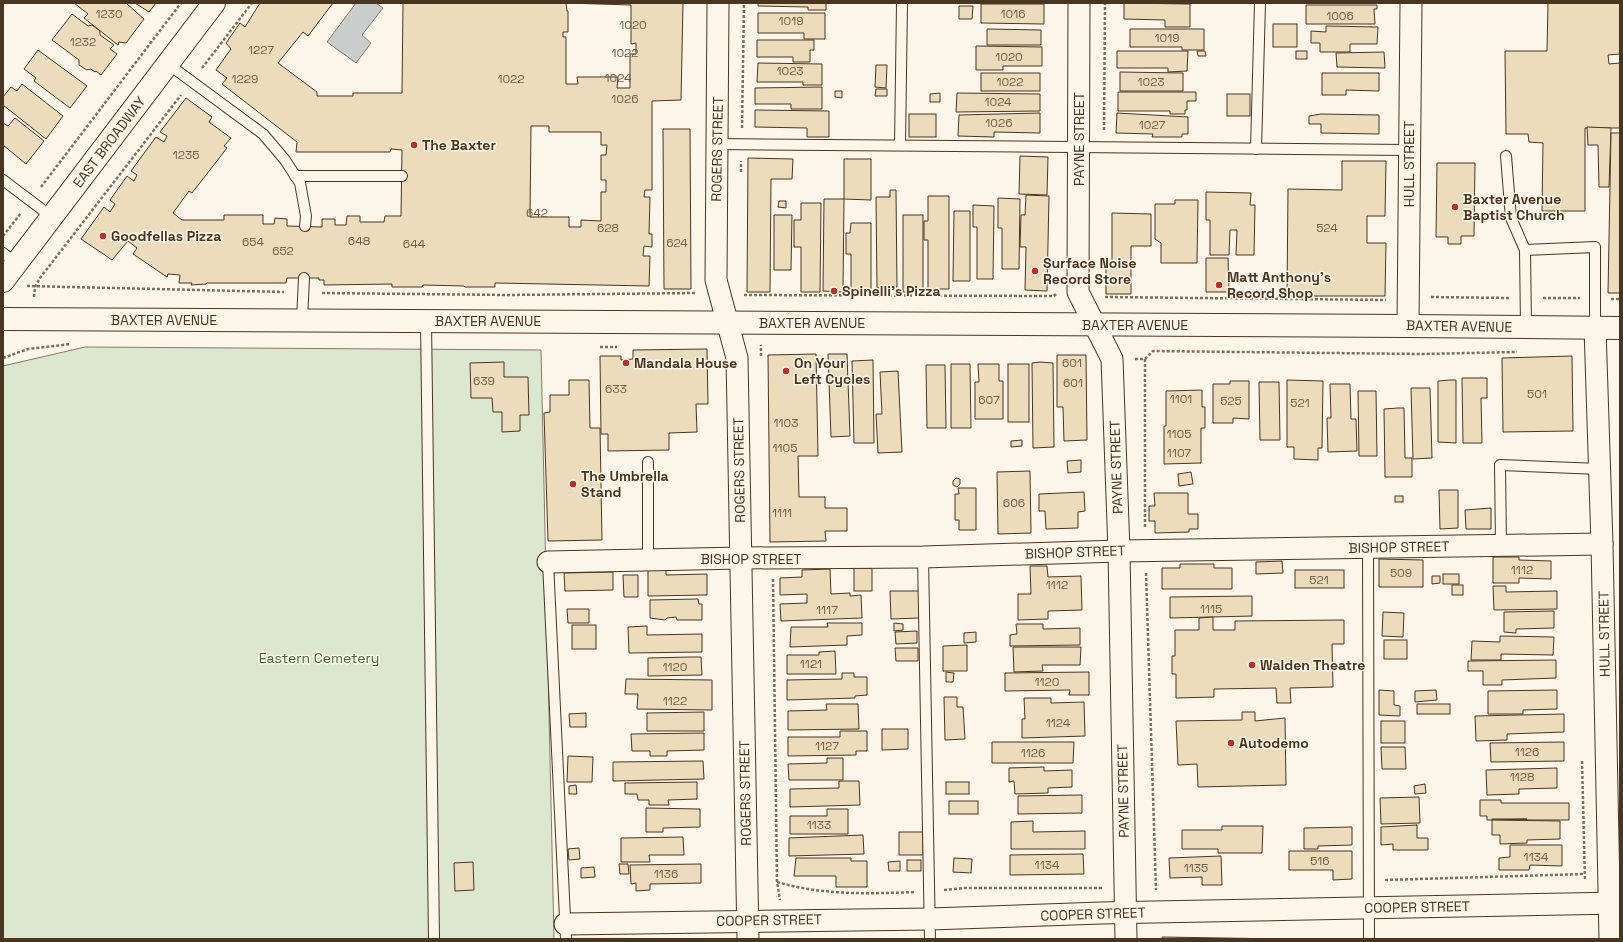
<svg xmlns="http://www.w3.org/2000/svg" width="1623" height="942" font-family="'Space Grotesk',sans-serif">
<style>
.green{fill:#dce7d0;stroke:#887966}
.water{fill:#c9cecd;stroke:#887966}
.building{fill:#ecdcbc;stroke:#4a3520;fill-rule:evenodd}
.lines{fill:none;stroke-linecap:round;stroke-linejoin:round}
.lane-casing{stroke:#4a3520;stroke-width:12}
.street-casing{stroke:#4a3520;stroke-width:23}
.primary-casing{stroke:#4a3520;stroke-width:24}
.path{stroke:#7f6f5c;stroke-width:2.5;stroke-dasharray:3 2;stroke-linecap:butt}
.lane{stroke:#fbf6e9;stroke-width:10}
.street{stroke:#fbf6e9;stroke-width:21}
.primary{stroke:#fbf6e9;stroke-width:22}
.poi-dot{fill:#c62828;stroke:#fbf6e9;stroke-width:1.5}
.labels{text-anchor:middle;stroke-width:3;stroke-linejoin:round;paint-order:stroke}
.number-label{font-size:12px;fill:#725f47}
.street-label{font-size:14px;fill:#4a3520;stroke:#fbf6e9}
.poi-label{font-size:14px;font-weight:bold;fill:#4a3520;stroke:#fbf6e9;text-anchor:start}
.park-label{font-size:14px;fill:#436837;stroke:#fbf6e9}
</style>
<rect width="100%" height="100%" fill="#fbf6e9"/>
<polygon class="green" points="85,347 541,350 554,939 3,939 3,366"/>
<polygon class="water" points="356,3 376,3 383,8 362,35 371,43 356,63 327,42"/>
<g class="building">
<polygon points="74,3 126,3 144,19 126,43 119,42 118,45 84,18 88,14"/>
<polygon points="135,3 156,3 149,12"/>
<path d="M260 3H333L308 36 303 32 278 63 317 92V96H353V93H402L403 3H683L681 100 652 101V190H645L644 197H650L649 234H652V247L644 246 643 256H650L649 286 495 283V287H465L464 286 423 285 422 287H392V284L324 285V280H319V278H287L286 283H207L206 284 191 285 192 283H179L180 275 168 274 167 277 133 254 137 248 128 241 112 260 81 239 104 207 110 212 115 204 110 200 127 176 134 181 137 175 131 171 156 137 164 142 167 136 160 132 186 98 212 117 209 122 231 138 224 146 227 148 192 193 189 191 173 213 182 220H224V215H263V224H274L275 218 287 219V226L322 227V219H335V225H346L347 216H360V222H384L385 216H401L402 150 391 149 390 152H296L297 142 222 84 227 78 216 70 231 49 226 43 240 23 245 27ZM566 3 631 5V44L636 43V54H630V88H617L618 77H577L578 84H566V37H563V32H568V11H567ZM531 126H549V132H601V145H607L606 155H601V180H606V192H601V221L581 220V227H569V217H530Z"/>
<polygon points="758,3 826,3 826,10 808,10 808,7 758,6"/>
<polygon points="1124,3 1190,4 1190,27 1165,27 1165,20 1124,19"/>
<polygon points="1548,3 1620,3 1620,54 1608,55 1609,64 1620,63 1620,128 1585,128 1585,211 1542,211 1543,143 1529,142 1528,134 1506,134 1505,51 1547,51"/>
<polygon points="981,4 1044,4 1044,24 981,23"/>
<polygon points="1306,5 1377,5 1377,9 1374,9 1375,24 1306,24"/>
<polygon points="959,6 973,6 972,19 959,19"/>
<polygon points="758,13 825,13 825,39 804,39 804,33 758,33"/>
<polygon points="72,14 88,26 92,25 100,31 100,35 114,45 110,49 117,54 101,75 96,71 95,72 91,69 87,70 79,65 79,60 52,40"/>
<rect x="1273" y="24" width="24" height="23"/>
<polygon points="1326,26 1378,27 1377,44 1350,44 1350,52 1320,52 1320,43 1311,43 1311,31 1326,32"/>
<polygon points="987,29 1041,30 1041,45 987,45"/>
<polygon points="1130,29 1204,29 1204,50 1182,50 1182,47 1130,47"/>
<polygon points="757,40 814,40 814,50 810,50 810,62 793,62 793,57 757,57"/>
<polygon points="976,46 1042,47 1042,66 1003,66 1003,70 976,70"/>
<polygon points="38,50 87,86 70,108 34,81 36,78 24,69"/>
<polygon points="1117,51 1188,51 1187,71 1168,72 1168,68 1117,68"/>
<polygon points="1197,51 1205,51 1206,56 1198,56"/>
<rect x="1296" y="51" width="11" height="8"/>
<polygon points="1384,52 1385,68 1337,67 1336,53"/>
<polygon points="758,63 822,64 822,85 803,85 803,82 757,82"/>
<polygon points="876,65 887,65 886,88 875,87"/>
<polygon points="1120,72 1183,73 1183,91 1120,91"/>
<rect x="981" y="73" width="59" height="18"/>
<polygon points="1322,73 1379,73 1379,91 1346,90 1346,95 1322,95"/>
<polygon points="22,84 63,116 46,139 3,105 3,97 11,87 17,91"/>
<polygon points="822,87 822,109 791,109 791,104 755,104 755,88"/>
<polygon points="876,89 887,89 887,96 875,96"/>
<polygon points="835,91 842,91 842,98 835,97"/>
<polygon points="1118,92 1196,92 1196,101 1187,101 1187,110 1185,110 1185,114 1170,114 1170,111 1118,111"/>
<polygon points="940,93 940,102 930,102 930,94"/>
<polygon points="957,93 1040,94 1040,111 956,112"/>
<rect x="1227" y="94" width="23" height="22"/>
<polygon points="755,110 829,111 829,137 807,137 807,128 755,127"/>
<polygon points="1040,113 1040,133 994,132 994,137 958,136 959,115"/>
<polygon points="1117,113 1188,117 1188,134 1182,134 1182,137 1152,137 1153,134 1116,133"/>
<rect x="909" y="114" width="27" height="23"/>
<polygon points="1321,114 1379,115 1379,134 1321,133 1321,124 1309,124 1309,116"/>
<polygon points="15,118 44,141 26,164 3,145 3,123 8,126"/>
<polygon points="1587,127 1611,128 1609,187 1599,187 1598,145 1588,145"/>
<polygon points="663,129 690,129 691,289 664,289"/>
<polygon points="1611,133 1620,133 1620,293 1608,293"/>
<polygon points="1020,156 1048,157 1047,195 1019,194"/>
<polygon points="748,158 793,159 792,179 771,179 770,292 747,292"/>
<polygon points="844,159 871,159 871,200 844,199"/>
<polygon points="1342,161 1386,161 1385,216 1367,216 1367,243 1386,243 1385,296 1287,296 1288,189 1342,190"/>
<polygon points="1437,163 1475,163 1474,236 1461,236 1461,244 1448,244 1448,237 1436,237"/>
<polygon points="890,190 896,190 897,287 877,288 876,197 890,197"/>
<polygon points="1206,192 1251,193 1250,205 1255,205 1254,255 1236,255 1237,230 1230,230 1229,255 1210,255 1210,220 1206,220"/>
<polygon points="1026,195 1049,196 1047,291 1025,290 1026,247 1020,247 1021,215 1025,215"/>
<polygon points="928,196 949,196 949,289 928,289 928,240 924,240 924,221 928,221"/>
<polygon points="998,198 1020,199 1019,269 1002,269 1002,228 998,228"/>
<polygon points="824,199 844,199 843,292 823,291"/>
<polygon points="1175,200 1198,200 1197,263 1161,263 1161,243 1155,239 1155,204 1175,204"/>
<polygon points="779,201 786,201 786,208 778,207"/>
<polygon points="801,203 821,203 820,292 801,292 801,247 794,247 794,220 801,220"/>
<polygon points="973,205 994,206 993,279 977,279 977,227 973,227"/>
<polygon points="954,211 970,211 970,281 953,281"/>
<polygon points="1112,213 1151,214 1151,246 1131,246 1131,294 1106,294 1106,263 1112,263"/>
<polygon points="774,215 792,215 791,270 774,270"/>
<rect x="903" y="215" width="20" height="77"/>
<polygon points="851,223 871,223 871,289 851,289 851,254 846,254 846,233 850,233"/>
<polygon points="1206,258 1228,258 1229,292 1206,292"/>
<polygon points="707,349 708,404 696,404 697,432 669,433 669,450 608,451 608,434 601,434 600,356 621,356 621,360 633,359 633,350"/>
<polygon points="816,354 818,456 798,456 799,497 825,497 825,508 847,508 847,531 825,531 826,541 770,542 768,355"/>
<polygon points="828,354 847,354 850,436 831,437"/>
<polygon points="1057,355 1086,355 1087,440 1064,441 1063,407 1057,407"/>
<polygon points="1572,356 1573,431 1503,432 1502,358"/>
<polygon points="873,360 874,443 854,443 852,361"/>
<polygon points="504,362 504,377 528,377 529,415 520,415 520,431 502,432 502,412 493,412 492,398 471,398 470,363"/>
<polygon points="1040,362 1053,363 1054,447 1033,448 1032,363"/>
<polygon points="951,364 970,364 971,428 951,428"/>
<polygon points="978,364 999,364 999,381 1003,381 1003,419 975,419 975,382 979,382"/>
<rect x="1008" y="364" width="21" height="58"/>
<polygon points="926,365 945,365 946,428 927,428"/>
<polygon points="898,371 902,452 878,453 876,414 882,414 880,372"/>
<polygon points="1462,378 1487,378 1487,398 1481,398 1482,443 1463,443"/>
<polygon points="569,380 589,380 590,428 600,428 602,540 548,541 544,413 550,412 550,395 569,395"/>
<polygon points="1287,380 1323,381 1322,448 1318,448 1318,460 1294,459 1294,447 1287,447"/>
<polygon points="1450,380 1456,380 1456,443 1438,442 1438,381"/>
<polygon points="1230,381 1249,381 1249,419 1233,418 1233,423 1213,423 1213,384 1230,384"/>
<polygon points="1259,382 1279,382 1280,440 1260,440"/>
<polygon points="1330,384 1350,384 1351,419 1356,419 1357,451 1328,452 1327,418 1331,418"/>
<polygon points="1411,388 1430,388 1432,458 1413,459"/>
<polygon points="1202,390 1202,407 1205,407 1205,428 1201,428 1201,463 1164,464 1164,426 1166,426 1166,391"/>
<polygon points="1358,391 1376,391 1377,456 1359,456"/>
<polygon points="1398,408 1404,408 1405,458 1412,458 1412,477 1385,477 1384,409"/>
<polygon points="1022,440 1022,446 1011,447 1011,441"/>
<polygon points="1081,460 1081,472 1068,473 1067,461"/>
<polygon points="1030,471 1031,533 998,534 997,472"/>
<polygon points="1191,472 1193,484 1179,486 1178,474"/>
<polygon points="956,478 960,479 960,484 957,487 953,485 953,481"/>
<polygon points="958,488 976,488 976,530 959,530 959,520 955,520 955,494 959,494"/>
<polygon points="1439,490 1458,490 1458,528 1440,529"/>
<polygon points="1084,492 1085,511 1078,512 1078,528 1046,529 1045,511 1039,511 1039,494"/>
<polygon points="1154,493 1188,493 1188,514 1198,514 1198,529 1189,529 1189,532 1155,533 1155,521 1149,521 1149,506 1155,506"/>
<rect x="1395" y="496" width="8" height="6"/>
<polygon points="1491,508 1491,529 1466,529 1465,510"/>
<polygon points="1493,557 1519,557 1519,560 1551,561 1551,579 1519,578 1519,583 1493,583"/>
<polygon points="1379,559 1423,560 1423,587 1379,587"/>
<polygon points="1282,561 1283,573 1256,574 1256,562"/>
<polygon points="1180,564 1214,564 1214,568 1232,568 1232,589 1162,589 1162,568 1180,568"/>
<polygon points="1030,566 1047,566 1048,577 1081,576 1082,610 1048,611 1048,619 1018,620 1018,594 1031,594"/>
<rect x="854" y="568" width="18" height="23"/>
<polygon points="830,569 831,594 850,593 850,596 861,595 862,618 781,621 780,604 807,603 807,594 780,595 780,578 802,577 802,570"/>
<polygon points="648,570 666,570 666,575 707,574 707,595 648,596"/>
<rect x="1295" y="570" width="49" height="18"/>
<polygon points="613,572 613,590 565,591 564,573"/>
<rect x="1443" y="574" width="16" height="10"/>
<polygon points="623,575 638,575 638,597 624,597"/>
<polygon points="1432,576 1440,576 1440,583 1432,584"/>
<rect x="1452" y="585" width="11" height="10"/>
<polygon points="1493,586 1506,586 1506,592 1557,591 1557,609 1494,610"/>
<polygon points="890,591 919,591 920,618 891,619"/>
<polygon points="1252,596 1252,616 1170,618 1170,597"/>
<polygon points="698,599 699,604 702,604 702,620 677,620 676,617 667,618 665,620 650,618 650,600"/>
<polygon points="567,609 589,609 589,623 568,623"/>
<polygon points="1554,611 1554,628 1516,629 1516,633 1504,632 1504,612"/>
<polygon points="1383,612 1404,613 1403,637 1382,636"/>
<polygon points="1213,617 1213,630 1235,630 1235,621 1344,620 1344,644 1332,644 1333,687 1290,688 1291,703 1277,703 1276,688 1214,689 1214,697 1176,698 1176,674 1172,674 1172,656 1175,656 1175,630 1199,630 1199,618"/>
<polygon points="827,623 862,623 862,635 847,636 847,645 790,647 791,627 828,627"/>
<polygon points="894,623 903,624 903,630 894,631"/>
<polygon points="1016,624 1043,624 1043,629 1080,628 1080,645 1010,646 1010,635 1017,634"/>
<rect x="572" y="625" width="24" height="24"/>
<polygon points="647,626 647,635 702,634 702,652 629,653 628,627"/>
<polygon points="917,631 917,643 896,644 895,632"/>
<polygon points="976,632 976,642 964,643 964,633"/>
<polygon points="1500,636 1554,637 1553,655 1501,654 1501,660 1471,660 1472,641 1500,642"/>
<rect x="1384" y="640" width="23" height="19"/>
<polygon points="967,645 967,671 943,671 943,646"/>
<polygon points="1013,647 1081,647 1080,665 1042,665 1043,671 1014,672"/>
<polygon points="895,648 918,648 918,661 896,661"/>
<polygon points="835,651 836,674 787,674 787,655 819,655 819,652"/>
<polygon points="690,657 701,657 702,675 648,676 648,658"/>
<polygon points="1556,660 1556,678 1502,680 1502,685 1483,685 1483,671 1468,671 1468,661"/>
<polygon points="946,672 954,673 953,682 946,682"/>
<polygon points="1089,672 1089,695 1069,695 1070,690 1005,691 1005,673"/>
<polygon points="842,673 854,673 854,677 867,677 867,695 855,696 855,698 787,700 787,680 842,679"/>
<polygon points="626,679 712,680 712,710 637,709 638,694 625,694"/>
<polygon points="1379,690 1394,691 1394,705 1400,706 1400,716 1379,715"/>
<polygon points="1436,690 1437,700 1415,702 1415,691"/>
<polygon points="1557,690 1557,709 1523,710 1523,714 1488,714 1488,691"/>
<polygon points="944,697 957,697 957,707 963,707 965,739 945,740"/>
<polygon points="1024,698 1051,698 1051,703 1084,702 1085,736 1022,738 1022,719 1025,719"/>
<polygon points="826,704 858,704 859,729 788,730 788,711 827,710"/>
<rect x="1417" y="704" width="33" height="10"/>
<polygon points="704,712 704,731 647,731 647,713"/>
<polygon points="1242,712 1255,712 1255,721 1285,718 1286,785 1198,787 1197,764 1178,765 1176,721 1242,720"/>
<polygon points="586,713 586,727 570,727 569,714"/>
<polygon points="1564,714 1564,732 1507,734 1507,740 1476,741 1475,716"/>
<rect x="1381" y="721" width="24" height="22"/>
<polygon points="882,729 908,729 908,749 882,750"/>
<polygon points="840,731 867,731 867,751 856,751 856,755 788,756 788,737 840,737"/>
<polygon points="704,733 704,750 667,751 667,756 650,756 650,751 632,751 631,734"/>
<polygon points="992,742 1074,742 1073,763 992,763"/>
<polygon points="1564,742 1564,761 1491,762 1490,743"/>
<polygon points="1381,747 1405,747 1406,769 1382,769"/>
<polygon points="568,756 593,757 592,782 567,782"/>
<polygon points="827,758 843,758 843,780 789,780 788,764 827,763"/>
<polygon points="703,761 704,779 613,781 613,762"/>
<polygon points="1044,767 1044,771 1072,770 1072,787 1048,788 1048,793 1015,794 1014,781 1009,782 1009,768"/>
<polygon points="1557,768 1557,788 1519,789 1519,794 1487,795 1486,770"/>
<polygon points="839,781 859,781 860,805 790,807 790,789 839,788"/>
<polygon points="697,782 697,799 668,800 669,805 649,805 649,800 638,800 637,794 625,794 625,783"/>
<rect x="946" y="782" width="23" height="12"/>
<polygon points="1425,784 1426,793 1415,794 1414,786"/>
<polygon points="576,785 577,794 569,794 569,786"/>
<polygon points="1082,795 1082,813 1018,814 1018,796"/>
<polygon points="1419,797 1420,823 1381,824 1380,798"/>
<polygon points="1480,800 1501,800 1501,803 1569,803 1569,820 1487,820 1487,816 1480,816"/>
<rect x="949" y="801" width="29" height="13"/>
<polygon points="646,808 700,809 700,827 663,828 663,832 646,832"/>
<polygon points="827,809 848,809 848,834 790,834 790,816 827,816"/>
<polygon points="1492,819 1527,819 1492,820"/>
<polygon points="1492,820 1560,821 1560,839 1527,840 1527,843 1500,844 1500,835 1492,835"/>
<polygon points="1033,821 1033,832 1085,831 1085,849 1011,849 1011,822"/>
<polygon points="1417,825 1417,838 1428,838 1428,850 1393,850 1393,844 1381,845 1381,827"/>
<polygon points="1222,826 1263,826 1262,853 1218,853 1218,849 1182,849 1182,830 1222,830"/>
<polygon points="1352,827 1352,845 1318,846 1318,849 1304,849 1304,828"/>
<rect x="899" y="832" width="24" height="23"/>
<polygon points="863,835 864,854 789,856 789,838"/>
<polygon points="683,837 684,855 649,855 650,862 621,862 621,838"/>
<polygon points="1510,845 1562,845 1562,866 1530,865 1529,870 1499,870 1499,858 1510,857"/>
<polygon points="579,848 580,859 569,860 568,849"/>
<polygon points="1289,851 1352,851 1352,879 1333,880 1333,870 1289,870"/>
<polygon points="1083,854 1084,874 1010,875 1010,855"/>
<polygon points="1221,856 1222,885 1202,885 1202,877 1170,878 1169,858"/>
<polygon points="796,858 851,858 851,861 867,861 867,887 836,887 836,876 794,876"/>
<polygon points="954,858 972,859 971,873 953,872"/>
<rect x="907" y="860" width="14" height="11"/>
<polygon points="900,861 900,871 889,871 888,862"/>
<polygon points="473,862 474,890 455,891 454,863"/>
<polygon points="619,864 628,864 629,874 620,874"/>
<polygon points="701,864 701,883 650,884 650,890 636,891 636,883 631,884 630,865"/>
<polygon points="594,867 595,877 581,878 581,868"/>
<polygon points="1162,937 1283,939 1291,939 1162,939"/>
</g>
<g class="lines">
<defs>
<g id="lane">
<polyline points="168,64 263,134 285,160 300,183 306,216 305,226"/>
<polyline points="717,144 1408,150"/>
<polyline points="900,145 902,3"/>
<polyline points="1256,149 1260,3"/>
<polyline points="1506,156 1511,218 1525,250 1595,247 1595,328"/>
<polyline points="295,176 402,176"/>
<polyline points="3,180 52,217"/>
<polyline points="1525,250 1526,327"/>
<polyline points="3,253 17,264"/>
<polyline points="302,320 304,278"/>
<polyline points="426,321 434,939"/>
<polyline points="1501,546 1500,465 1600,469"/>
<polyline points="1368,547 1369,939"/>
<polyline points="923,557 930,939"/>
<polyline points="648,560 648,462"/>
<polyline points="548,562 566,939"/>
</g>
<g id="street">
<polyline points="718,3 716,280 737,358 748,939"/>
<polyline points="1079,3 1078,292 1112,359 1119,551 1126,939"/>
<polyline points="1408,326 1411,3"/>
<polyline points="1595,328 1602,544 1610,939"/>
<polyline points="548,562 741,558 923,557 1119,551 1602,544"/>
<polyline points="565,924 930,919 1101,913 1620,903"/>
</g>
<g id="primary">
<polyline points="3,281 214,3"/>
<polyline points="3,319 1408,326 1620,328"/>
</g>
</defs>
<use href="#lane" class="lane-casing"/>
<use href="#street" class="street-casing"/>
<use href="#primary" class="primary-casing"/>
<g class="path">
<polyline points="202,68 252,3"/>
<polyline points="742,128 744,3"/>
<polyline points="1104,130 1105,3"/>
<polyline points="741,172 741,161"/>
<polyline points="41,187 181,3"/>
<polyline points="3,236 21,213"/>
<polyline points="27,286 284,292"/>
<polyline points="322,293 507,295 697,293"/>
<polyline points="744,295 1054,296 1056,294"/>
<polyline points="34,297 35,287 40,278 181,95"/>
<polyline points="1105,297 1386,300"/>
<polyline points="1431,297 1510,298"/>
<polyline points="1543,298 1580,298"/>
<polyline points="1611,299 1620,299"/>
<polyline points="600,347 617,347"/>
<polyline points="761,356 761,345"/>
<polyline points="3,358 28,349 71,344"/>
<polyline points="1135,359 1145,359 1153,351 1422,354 1517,352"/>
<polyline points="1145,359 1145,528"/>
<polyline points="1146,573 1156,890"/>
<polyline points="773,579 777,882 780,900"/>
<polyline points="1582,761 1585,881"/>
<polyline points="1385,880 1584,874"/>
<path d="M777 882C821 895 867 894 914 892"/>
<polyline points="944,890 964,888 1102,888"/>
</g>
<use href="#lane" class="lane"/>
<use href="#street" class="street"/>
<use href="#primary" class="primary"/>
</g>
<g class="poi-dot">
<circle cx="414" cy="145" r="4"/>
<circle cx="1455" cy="207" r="4"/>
<circle cx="103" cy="236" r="4"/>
<circle cx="1035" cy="271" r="4"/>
<circle cx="1219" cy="285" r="4"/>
<circle cx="834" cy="291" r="4"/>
<circle cx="626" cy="363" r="4"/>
<circle cx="786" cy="371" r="4"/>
<circle cx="573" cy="484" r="4"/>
<circle cx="1252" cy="665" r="4"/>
<circle cx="1231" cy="743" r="4"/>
</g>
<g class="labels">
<g class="number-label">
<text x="109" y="18">1230</text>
<text x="1013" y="18">1016</text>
<text x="1340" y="20">1006</text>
<text x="791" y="25">1019</text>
<text x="633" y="29">1020</text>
<text x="1167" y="42">1019</text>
<text x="83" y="46">1232</text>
<text x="261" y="54">1227</text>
<text x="625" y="57">1022</text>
<text x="1009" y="61">1020</text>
<text x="790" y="75">1023</text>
<text x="618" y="82">1024</text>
<text x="245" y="83">1229</text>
<text x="511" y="83">1022</text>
<text x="1010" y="86">1022</text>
<text x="1151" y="86">1023</text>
<text x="625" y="103">1026</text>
<text x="998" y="106">1024</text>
<text x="999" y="127">1026</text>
<text x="1152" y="129">1027</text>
<text x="186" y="159">1235</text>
<text x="537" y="217">642</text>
<text x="608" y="232">628</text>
<text x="1327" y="232">524</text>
<text x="359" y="245">648</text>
<text x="253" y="246">654</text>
<text x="677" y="247">624</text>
<text x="414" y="248">644</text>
<text x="283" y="255">652</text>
<text x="1072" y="367">601</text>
<text x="484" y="385">639</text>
<text x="1073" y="387">601</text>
<text x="616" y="393">633</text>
<text x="1537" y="398">501</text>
<text x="1181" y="403">1101</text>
<text x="989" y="404">607</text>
<text x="1231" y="405">525</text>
<text x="1300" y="407">521</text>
<text x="786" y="427">1103</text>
<text x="1179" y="438">1105</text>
<text x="785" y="452">1105</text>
<text x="1179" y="457">1107</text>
<text x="1014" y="507">606</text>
<text x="782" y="517">1111</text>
<text x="1522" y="574">1112</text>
<text x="1401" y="577">509</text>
<text x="1319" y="584">521</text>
<text x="1057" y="589">1112</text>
<text x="1211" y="613">1115</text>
<text x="827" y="614">1117</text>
<text x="811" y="668">1121</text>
<text x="675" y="671">1120</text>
<text x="1047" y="686">1120</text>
<text x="675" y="705">1122</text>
<text x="1058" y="727">1124</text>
<text x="827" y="750">1127</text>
<text x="1527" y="756">1126</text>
<text x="1033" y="757">1126</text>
<text x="1522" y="781">1128</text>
<text x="819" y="829">1133</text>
<text x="1536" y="861">1134</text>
<text x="1320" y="865">516</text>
<text x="1047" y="869">1134</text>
<text x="1196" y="872">1135</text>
<text x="666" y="878">1136</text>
</g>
<g class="street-label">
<text transform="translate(1079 139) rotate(-90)" y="5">PAYNE STREET</text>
<text transform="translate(109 142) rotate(-53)" y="5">EAST BROADWAY</text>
<text transform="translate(717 149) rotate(-89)" y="5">ROGERS STREET</text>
<text transform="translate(1409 164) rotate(-90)" y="5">HULL STREET</text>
<text x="164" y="325">BAXTER AVENUE</text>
<text x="488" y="326">BAXTER AVENUE</text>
<text x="812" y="328">BAXTER AVENUE</text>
<text x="1135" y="330">BAXTER AVENUE</text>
<text transform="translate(1459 326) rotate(1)" y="5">BAXTER AVENUE</text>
<text transform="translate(1116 467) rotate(-92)" y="5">PAYNE STREET</text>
<text transform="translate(739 470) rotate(-91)" y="5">ROGERS STREET</text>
<text transform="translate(1399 547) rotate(-1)" y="5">BISHOP STREET</text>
<text transform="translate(1075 552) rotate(-2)" y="5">BISHOP STREET</text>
<text x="751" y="564">BISHOP STREET</text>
<text transform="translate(1604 634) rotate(-91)" y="5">HULL STREET</text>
<text transform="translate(1123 791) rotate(-91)" y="5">PAYNE STREET</text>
<text transform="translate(745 793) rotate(-91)" y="5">ROGERS STREET</text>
<text transform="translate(1417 907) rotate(-1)" y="5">COOPER STREET</text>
<text transform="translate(1093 914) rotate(-2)" y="5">COOPER STREET</text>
<text transform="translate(769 920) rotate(-1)" y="5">COOPER STREET</text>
</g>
<g class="poi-label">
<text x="422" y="150">The Baxter</text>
<text x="1463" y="204">Baxter Avenue<tspan x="1463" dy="16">Baptist Church</tspan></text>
<text x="111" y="241">Goodfellas Pizza</text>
<text x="1043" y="268">Surface Noise<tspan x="1043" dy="16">Record Store</tspan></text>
<text x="1227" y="282">Matt Anthony's<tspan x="1227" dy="16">Record Shop</tspan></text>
<text x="842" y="296">Spinelli's Pizza</text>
<text x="634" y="368">Mandala House</text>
<text x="794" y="368">On Your<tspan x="794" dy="16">Left Cycles</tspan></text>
<text x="581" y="481">The Umbrella<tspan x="581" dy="16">Stand</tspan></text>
<text x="1260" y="670">Walden Theatre</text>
<text x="1239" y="748">Autodemo</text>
</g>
<g class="park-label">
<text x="319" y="663">Eastern Cemetery</text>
</g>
</g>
<rect width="1623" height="942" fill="none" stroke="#4a3520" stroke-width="8"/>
</svg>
